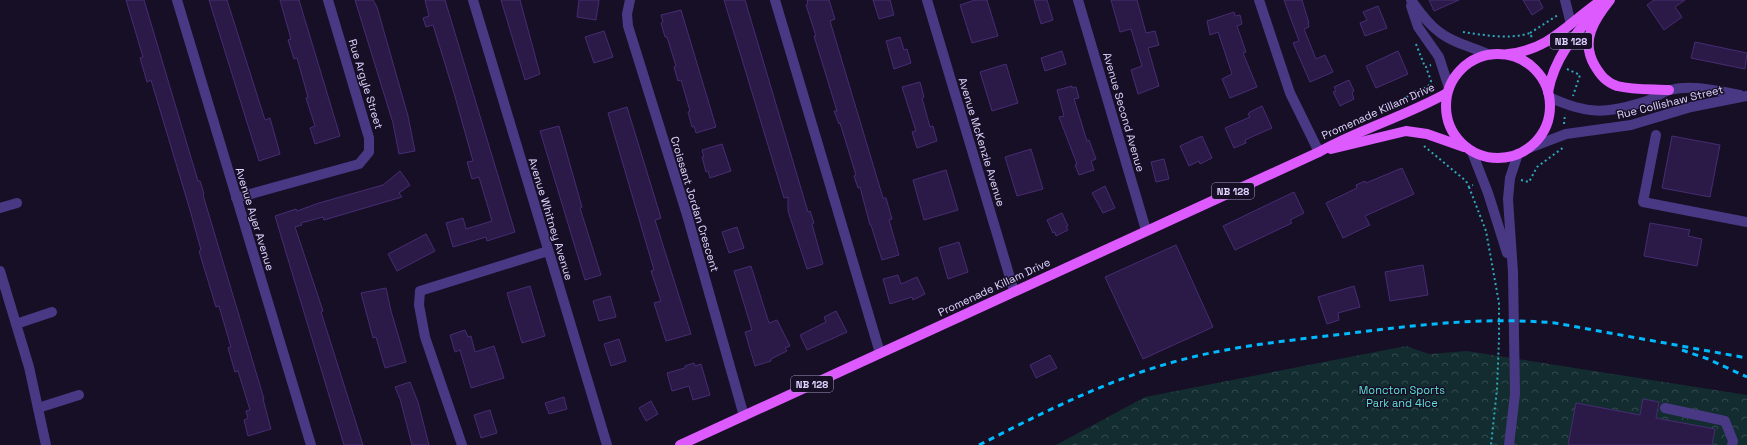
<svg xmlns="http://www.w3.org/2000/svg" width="1747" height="445" font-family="'Space Grotesk',sans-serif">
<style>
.park{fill:url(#park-crowns)}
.building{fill:#2b1a47;stroke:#462c73}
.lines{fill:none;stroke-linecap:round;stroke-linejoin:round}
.path{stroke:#2eaab9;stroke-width:2;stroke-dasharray:2 3;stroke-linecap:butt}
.minor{stroke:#493985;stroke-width:10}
.major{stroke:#dd5aff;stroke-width:10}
.rail{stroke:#00bafe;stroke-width:3;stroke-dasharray:6 5;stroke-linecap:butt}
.labels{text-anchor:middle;stroke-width:3;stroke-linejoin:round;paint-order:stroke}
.shield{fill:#170f26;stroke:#a498be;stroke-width:1}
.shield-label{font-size:10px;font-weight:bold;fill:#e0d3ff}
.street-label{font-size:11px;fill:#e0d3ff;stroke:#170f26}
.park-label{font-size:11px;fill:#5de1d6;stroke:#170f26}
</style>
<defs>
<pattern id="park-crowns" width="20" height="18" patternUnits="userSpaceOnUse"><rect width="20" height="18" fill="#122c30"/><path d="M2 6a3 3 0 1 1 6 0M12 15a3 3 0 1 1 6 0" fill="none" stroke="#344a4f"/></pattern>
</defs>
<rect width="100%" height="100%" fill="#170f26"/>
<polygon class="park" points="1406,346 1429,354 1467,351 1747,395 1747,445 1056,445 1145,397"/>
<g class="building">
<polygon points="126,0 144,0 198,181 200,181 204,194 203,195 264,399 263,399 271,429 248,436 244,420 248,418 246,411 250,410 238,371 235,372 228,348 231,347 219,306 216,307 199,251 201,250 190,210 151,80 147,82 140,58 143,57"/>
<polygon points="209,0 227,0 265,120 270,118 280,154 259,161"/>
<polygon points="280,0 299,0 340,136 315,144 310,128 315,126 306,98 308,97 297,58 294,59 288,40 291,39"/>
<polygon points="355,0 373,0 377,7 408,116 415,151 399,154 393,123"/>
<polygon points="425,0 445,0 515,232 487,241 486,237 453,247 446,223 463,218 466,229 492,221 479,177 472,179 467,162 473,161 454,93 433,25 426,27 423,18 429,16"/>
<polygon points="501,0 520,0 540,74 525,80"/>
<polygon points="579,0 599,0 596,20 577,17"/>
<polygon points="724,0 745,0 808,212 810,211 814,223 812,224 823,264 807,269 788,211 788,197 784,198"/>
<polygon points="807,0 829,0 835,19 830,21 883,198 886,198 892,219 889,220 899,255 882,260 871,225 870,225 860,187 858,188 854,176 856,175 840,123 839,124 834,111 837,111 814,36 816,36 806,5 808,4"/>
<polygon points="873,0 890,0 894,15 879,19"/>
<polygon points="975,0 987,0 998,36 972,43 960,5"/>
<polygon points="1034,0 1047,0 1053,20 1041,24"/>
<polygon points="1111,0 1137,0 1146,33 1155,31 1159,45 1148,48 1159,86 1138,94 1131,70 1142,66 1131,29 1120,32"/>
<polygon points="1284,0 1302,0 1309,23 1308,23 1309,27 1304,29 1316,59 1325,55 1333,72 1310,82 1293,43 1299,41"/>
<polygon points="1429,0 1459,0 1434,11"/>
<polygon points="1523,0 1539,0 1543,8 1532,15"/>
<polygon points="1654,0 1685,0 1675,7 1682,17 1664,30 1647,5"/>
<polygon points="1378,6 1387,28 1365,36 1360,23 1367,20 1363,12"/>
<polygon points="681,10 716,127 696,133 694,126 692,127 688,112 690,111 681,80 678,81 674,67 676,66 667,37 665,37 661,23 663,22 661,15"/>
<polygon points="1234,12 1235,16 1240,15 1242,24 1237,26 1246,52 1243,53 1257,87 1230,98 1222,79 1232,74 1218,32 1210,35 1207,21"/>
<polygon points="604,31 613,57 594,63 585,37"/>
<polygon points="900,37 904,50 907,49 911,63 894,69 886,41"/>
<polygon points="1695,42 1747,53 1745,69 1691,58"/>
<polygon points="1062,51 1066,64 1045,71 1041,58"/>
<polygon points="1398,51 1408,74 1376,88 1366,66"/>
<polygon points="1006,64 1018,103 992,111 980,72"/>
<polygon points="1349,80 1354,91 1352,93 1354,99 1340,106 1333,92 1336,91 1334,87"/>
<polygon points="920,82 924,97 922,98 930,127 933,126 937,141 917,148 912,132 916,131 902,87"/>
<polygon points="1072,86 1072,88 1076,87 1079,98 1074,99 1087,141 1089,140 1096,159 1091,161 1094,170 1079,175 1075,165 1077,164 1059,117 1064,116 1057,90"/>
<polygon points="1262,106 1272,128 1245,140 1246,143 1234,148 1225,128 1250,117 1248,114 1250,112"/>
<polygon points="627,107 661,218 655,220 691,334 666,341 654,303 661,301 651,271 654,270 608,113"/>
<polygon points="559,126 582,207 580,208 601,275 585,280 540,131"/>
<polygon points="1202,136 1212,158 1200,164 1199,161 1189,166 1180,146"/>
<polygon points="1672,136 1720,145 1710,197 1662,188"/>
<polygon points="722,144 731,171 710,178 708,171 706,172 702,157 704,157 702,150"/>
<polygon points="1031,149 1043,189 1017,196 1005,157"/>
<polygon points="1164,159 1169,179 1156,182 1151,162"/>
<polygon points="1402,168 1414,194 1365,216 1370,225 1343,238 1326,203 1357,188 1356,185 1365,181 1366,183"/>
<polygon points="946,170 958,210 924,220 913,180"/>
<polygon points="400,171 410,185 399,193 402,197 324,220 323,217 301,223 302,225 295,227 323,311 321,312 363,445 344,445 275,216 296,209 297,211 319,203 383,185"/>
<polygon points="1105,186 1115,208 1103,213 1092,193"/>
<polygon points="1294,192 1304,213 1290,220 1292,223 1235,250 1223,226"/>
<polygon points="1062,213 1068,226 1066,227 1068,230 1056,236 1055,232 1053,233 1047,220"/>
<polygon points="1650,223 1690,230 1688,236 1702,239 1697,266 1644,256"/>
<polygon points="737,227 744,248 729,253 722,232"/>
<polygon points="426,234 435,251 397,271 388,254"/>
<polygon points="959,242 968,272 948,279 939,248"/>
<polygon points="1176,245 1213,327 1143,359 1105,277"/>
<polygon points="1423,265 1428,295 1390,301 1385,272"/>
<polygon points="751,266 769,323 777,320 790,346 785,348 787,351 771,359 771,361 755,366 745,332 752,330 734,271"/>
<polygon points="898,275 901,284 917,277 925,294 913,300 912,297 890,304 883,279"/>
<polygon points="530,286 545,336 522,343 507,293"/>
<polygon points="1354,286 1360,307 1338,313 1339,320 1327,324 1318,297"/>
<polygon points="386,288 391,311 406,362 385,368 376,337 373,338 361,293"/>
<polygon points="610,296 616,317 599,321 593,301"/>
<polygon points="836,311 847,332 807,350 800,335 826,322 824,317"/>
<polygon points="465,330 468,337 471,336 475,352 494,346 504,378 471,388 460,350 455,352 450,335"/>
<polygon points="619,339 626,361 611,366 604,344"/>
<polygon points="1050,355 1057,368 1036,378 1030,365"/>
<polygon points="694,363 695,366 701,364 710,395 693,400 689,386 672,391 667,373 685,368 685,366"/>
<polygon points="410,382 418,402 429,445 412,445 400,399 395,387"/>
<polygon points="564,397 567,409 549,414 545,403"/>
<polygon points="1643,399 1659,402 1656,418 1715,429 1712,445 1568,445 1576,403 1640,415"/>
<polygon points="651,401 658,414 646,421 639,408"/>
<polygon points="490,410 497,433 481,438 474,415"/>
</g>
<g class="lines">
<g class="path">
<path d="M1463 32C1484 35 1509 40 1530 33L1532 38"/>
<polyline points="1530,33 1558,15"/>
<polyline points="1416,44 1425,67"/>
<polyline points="1567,69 1580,75 1573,96"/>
<polyline points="1403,101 1411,93 1428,87 1431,81 1426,67 1431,65"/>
<polyline points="1564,124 1565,114"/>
<polyline points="1424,146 1466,181 1469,187 1473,185"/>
<polyline points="1521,180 1529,182 1537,167 1564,147"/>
<polyline points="1469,187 1486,231 1499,303 1499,339 1497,389 1491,445"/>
</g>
<g class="minor">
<polyline points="177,0 311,445"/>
<polyline points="473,0 607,445"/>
<polyline points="630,0 627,14 628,26 687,215 744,416"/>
<polyline points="775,0 880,353"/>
<polyline points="927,0 1014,291"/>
<polyline points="1078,0 1146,230"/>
<polyline points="1259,0 1290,93 1319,152"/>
<path d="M1411 0C1419 11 1427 23 1438 31 1452 43 1473 47 1490 55"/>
<polyline points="1565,0 1571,24"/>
<polyline points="1411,6 1418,27 1439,57 1449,88"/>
<path d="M1549 97C1588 115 1607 114 1647 101 1655 98 1662 92 1670 90 1692 84 1718 91 1740 95"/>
<polyline points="1656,135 1643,202 1747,222"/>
<polyline points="1529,148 1566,134 1631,125 1691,107 1747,96"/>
<polyline points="1472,152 1488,193 1507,253"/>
<polyline points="236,198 359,164 369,152 369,138 328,0"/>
<polyline points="0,208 17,203"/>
<polyline points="0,271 29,367 46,445"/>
<polyline points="16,324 52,312"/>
<polyline points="38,408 79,395"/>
<polyline points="1665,408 1725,421 1733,441 1732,445"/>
<polyline points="462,445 425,337 419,305 420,291 548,251"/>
<polyline points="1509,445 1515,394 1513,272 1508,199 1510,178 1518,154"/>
</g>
<g class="major">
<path d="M1610 0C1594 20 1580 41 1595 66 1601 76 1606 82 1617 86 1634 90 1653 89 1669 90"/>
<circle cx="1498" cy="106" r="52"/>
<path d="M1508 54C1550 50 1569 22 1602 0"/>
<path d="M1548 92C1554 59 1574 34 1597 11"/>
<polyline points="1331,149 1406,131 1427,134 1464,147"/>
<path d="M680 445 1319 152C1360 129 1406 116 1447 93"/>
</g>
<g class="rail">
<polyline points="1682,350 1708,359 1747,377"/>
<path d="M979 445C1040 414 1103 382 1170 363 1232 345 1296 340 1360 332 1425 324 1490 317 1555 323L1747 358"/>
</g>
</g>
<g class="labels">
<g class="shield">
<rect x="1550" y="33" width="42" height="16" rx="3"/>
<rect x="1212" y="183" width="42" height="16" rx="3"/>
<rect x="791" y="376" width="42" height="16" rx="3"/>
</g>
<g class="shield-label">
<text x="1571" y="45">NB 128</text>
<text x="1233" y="195">NB 128</text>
<text x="812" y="388">NB 128</text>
</g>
<g class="street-label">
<text transform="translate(366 84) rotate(73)" y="4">Rue Argyle Street</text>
<text transform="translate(1670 102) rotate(-14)" y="4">Rue Collishaw Street</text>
<text transform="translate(1378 111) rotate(-24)" y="4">Promenade Killam Drive</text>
<text transform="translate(1124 112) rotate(74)" y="4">Avenue Second Avenue</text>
<text transform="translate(982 142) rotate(73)" y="4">Avenue McKenzie Avenue</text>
<text transform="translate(695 204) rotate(73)" y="4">Croissant Jordan Crescent</text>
<text transform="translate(255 219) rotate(73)" y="4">Avenue Ayer Avenue</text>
<text transform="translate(551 219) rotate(73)" y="4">Avenue Whitney Avenue</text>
<text transform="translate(994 287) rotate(-25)" y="4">Promenade Killam Drive</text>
</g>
<g class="park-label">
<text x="1402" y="394">Moncton Sports<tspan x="1402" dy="13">Park and 4Ice</tspan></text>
</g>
</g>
</svg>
